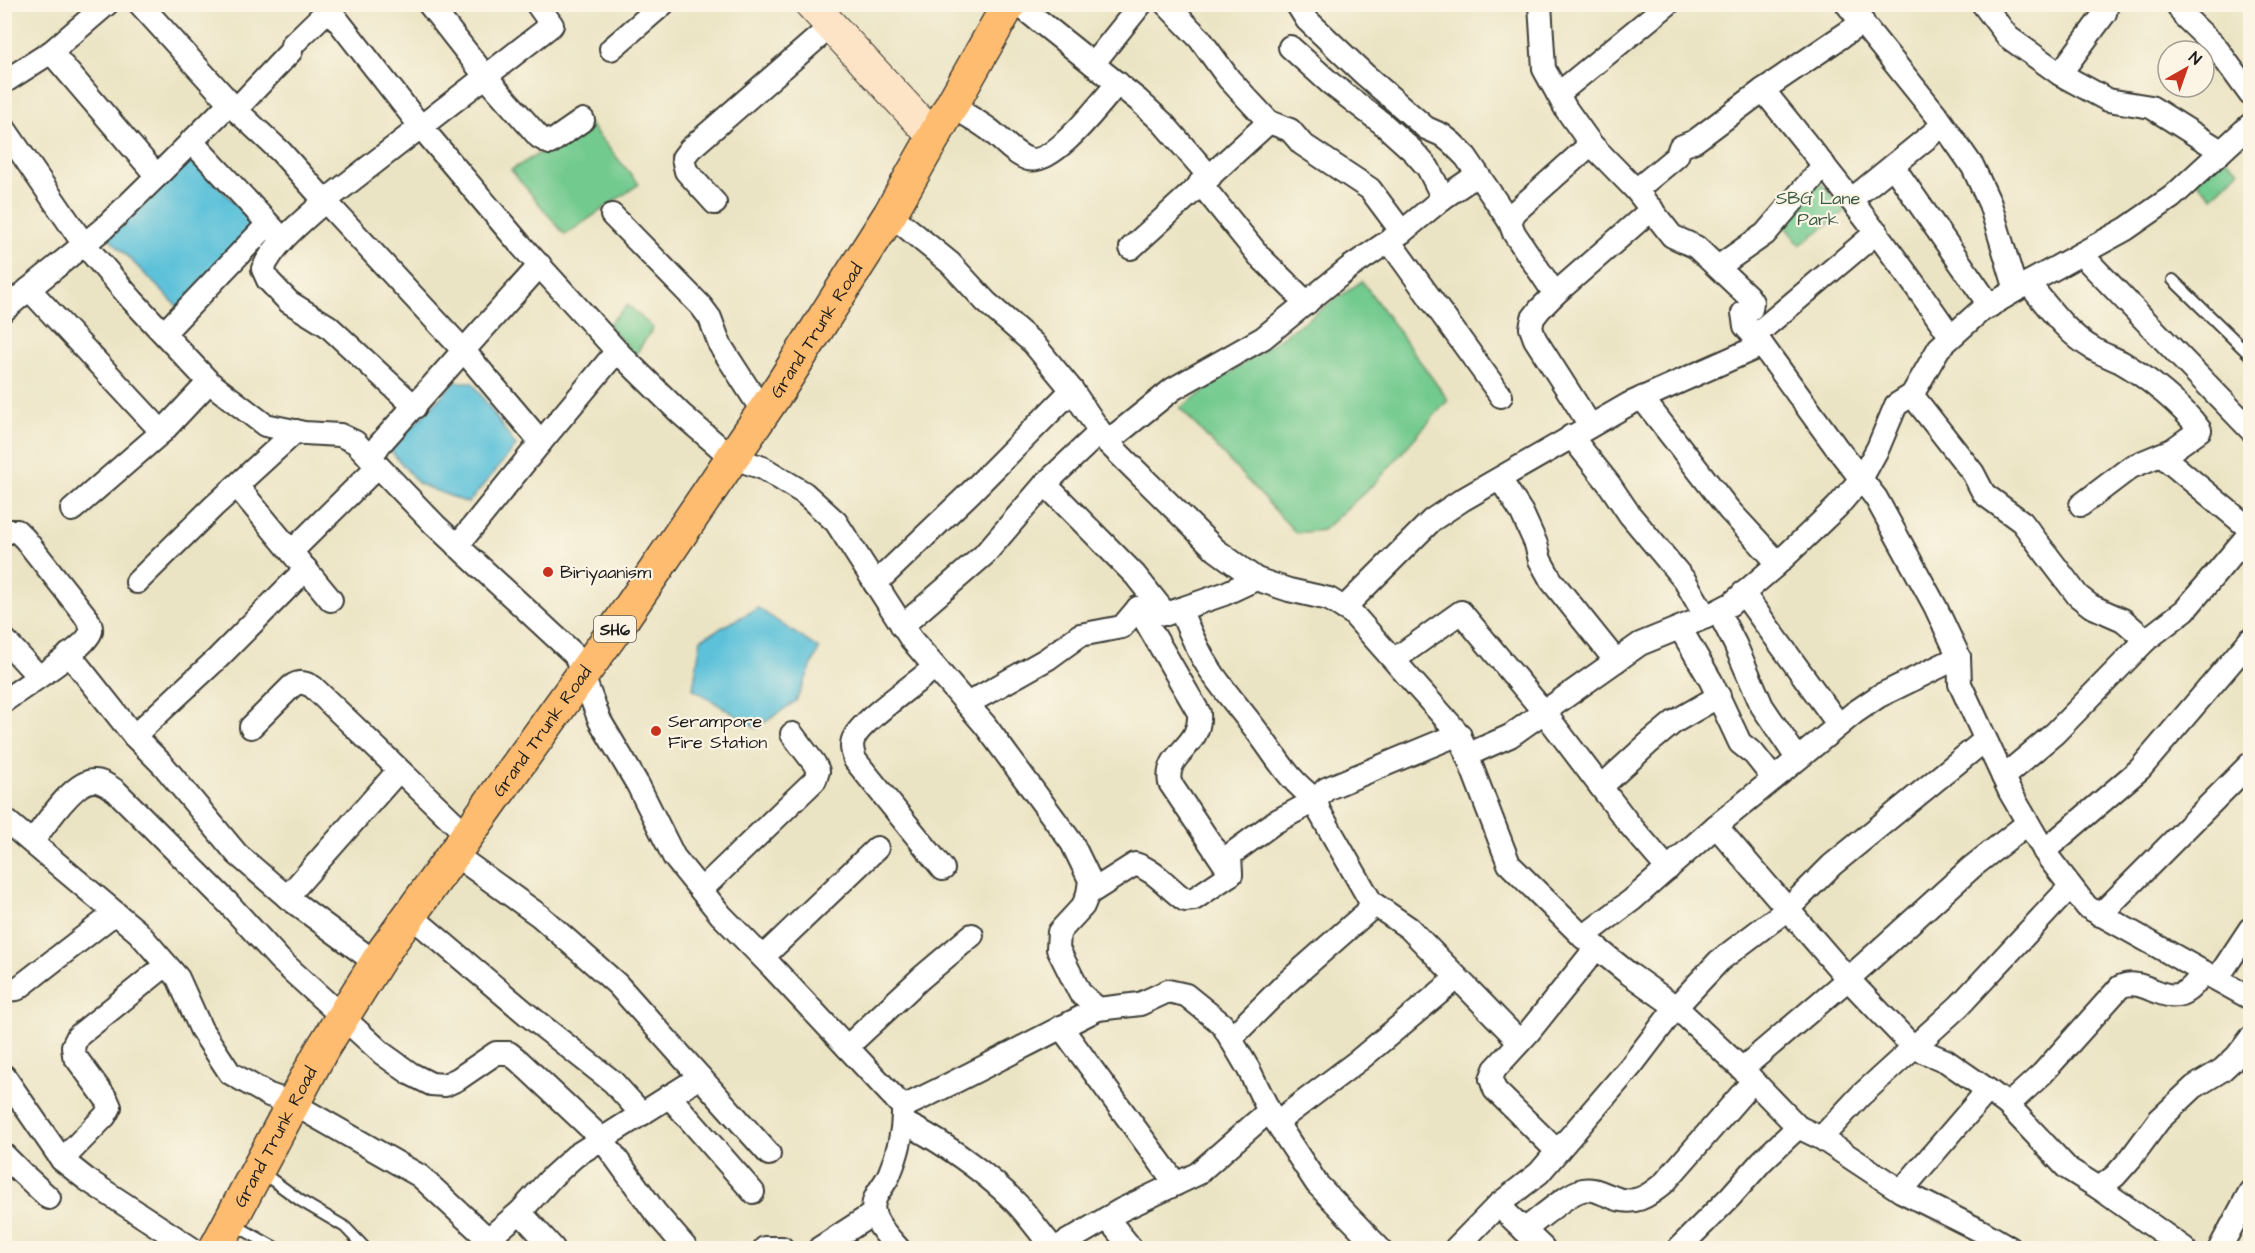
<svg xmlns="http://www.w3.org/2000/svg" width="2255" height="1253" font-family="'Architects Daughter',sans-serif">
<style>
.green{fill:#73ca8f;stroke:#487356;stroke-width:1.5}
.water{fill:#5bc1d9;stroke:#3c6e7a;stroke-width:1.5}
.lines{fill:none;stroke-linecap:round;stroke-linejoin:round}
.lane-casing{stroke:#3b3a35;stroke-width:14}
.street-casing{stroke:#3b3a35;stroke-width:26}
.secondary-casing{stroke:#3b3a35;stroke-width:34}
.primary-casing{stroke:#3b3a35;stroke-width:36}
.lane{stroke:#fff;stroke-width:10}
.street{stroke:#fff;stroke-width:22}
.secondary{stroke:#fee4c6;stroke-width:32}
.primary{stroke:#fdbc70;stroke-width:33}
.poi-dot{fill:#c8321e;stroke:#fcf5e5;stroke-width:2}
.labels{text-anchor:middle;stroke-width:4.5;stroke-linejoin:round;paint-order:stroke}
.shield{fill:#fcf5e5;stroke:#5f5d58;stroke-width:1.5}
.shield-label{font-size:16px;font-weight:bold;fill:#1c1c1c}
.park-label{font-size:18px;fill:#3a5944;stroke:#fcf5e5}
.street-label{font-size:18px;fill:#1c1c1c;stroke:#fcf5e5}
.poi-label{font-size:18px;fill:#1c1c1c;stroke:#fcf5e5;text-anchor:start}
</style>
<rect width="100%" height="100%" fill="#fcf5e5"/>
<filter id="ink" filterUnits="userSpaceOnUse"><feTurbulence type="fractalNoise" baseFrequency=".0167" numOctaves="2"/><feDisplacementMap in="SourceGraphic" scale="12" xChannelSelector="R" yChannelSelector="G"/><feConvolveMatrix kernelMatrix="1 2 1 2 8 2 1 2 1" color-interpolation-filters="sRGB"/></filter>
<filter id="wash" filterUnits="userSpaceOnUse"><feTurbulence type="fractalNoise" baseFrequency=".008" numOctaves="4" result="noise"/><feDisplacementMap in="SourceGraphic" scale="24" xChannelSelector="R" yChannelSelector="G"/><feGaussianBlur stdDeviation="1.35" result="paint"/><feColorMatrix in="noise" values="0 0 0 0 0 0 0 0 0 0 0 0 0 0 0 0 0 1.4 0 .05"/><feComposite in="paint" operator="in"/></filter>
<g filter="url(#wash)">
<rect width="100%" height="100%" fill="#ebe4c4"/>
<g class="green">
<polygon points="589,124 639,184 565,235 511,170"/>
<polygon points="2222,156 2239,170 2212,197 2195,180"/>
<polygon points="1818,180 1846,211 1800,245 1782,223"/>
<polygon points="1362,281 1448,400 1377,481 1323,530 1296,533 1180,408"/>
<polygon points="628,305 653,328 635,355 607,325"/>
</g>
<g class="water">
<polygon points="184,152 267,235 187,316 103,232"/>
<polygon points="455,382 472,382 516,446 468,503 419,484 390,450"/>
<polygon points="758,608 819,649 796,701 756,728 693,689 701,639"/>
</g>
</g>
<g filter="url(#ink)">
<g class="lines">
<defs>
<g id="lane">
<polyline points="2173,280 2250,355"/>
<polyline points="260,1171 301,1201 345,1227 365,1248"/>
<polyline points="233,1224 276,1248"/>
</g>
<g id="street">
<polyline points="140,4 238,112 281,152 325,201 552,25 537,4"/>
<polyline points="325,4 421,127 519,243 617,351 681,414 731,457 763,468 804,493 836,522 911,639 985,725 1072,843 1090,880 1088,894 1083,906 1059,932 1058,949 1080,993 1098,1009 1140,1004 1168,991 1186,995 1222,1024 1249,1070 1269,1111 1317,1184 1379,1248"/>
<polyline points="429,4 486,77 539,137 550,143 583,120"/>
<polyline points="1018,4 1138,100 1163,123 1210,177"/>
<polyline points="1166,4 1200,39 1229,79 1269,122 1290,130 1302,144 1370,189 1402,232"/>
<polyline points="1297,4 1307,20 1364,74 1426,128 1442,135 1452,143 1466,157 1510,222"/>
<polyline points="1540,4 1544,69 1566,109 1591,144 1636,190 1672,236 1696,247 1748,296 1752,302 1751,309 1743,313 1745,326 1762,345 1836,447 1876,498 1935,606 1959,657 1960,684 2010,792 2048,857 2087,907 2250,998"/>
<polyline points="1847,4 1938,117 1973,167 1990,204 2016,290"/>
<polyline points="1983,4 2008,37 2060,74 2108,100 2151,107 2221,151"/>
<polyline points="2177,4 2185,17 2215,46 2250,94"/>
<polyline points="1290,47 1330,83 1382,123 1413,151 1428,168 1443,198"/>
<polyline points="611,49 663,4"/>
<polyline points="51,52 157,176 230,103"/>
<polyline points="1093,64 1141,4"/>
<polyline points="2060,74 2105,13 2107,4"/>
<polyline points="4,82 51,52 107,4"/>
<path d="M1763 90C1829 171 1893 251 1951 337"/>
<polyline points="1558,94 1668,4"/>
<path d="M951 106C963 113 976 120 987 128 1000 137 1013 154 1028 159 1053 167 1102 101 1118 83"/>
<polyline points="238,112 243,102 291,51 292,45 329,9"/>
<path d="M4 128 83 243 133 301 209 382 265 425 304 433 340 435 355 442 435 525 575 655 600 721 638 785 674 857 721 915 772 967 903 1107C904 1130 898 1154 889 1175 883 1188 870 1198 874 1213 877 1226 890 1239 898 1248"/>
<polyline points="191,141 278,234"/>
<polyline points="1893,166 1990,306"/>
<polyline points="157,176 104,228 29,289 162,432"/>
<polyline points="1200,183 1260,257 1307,303"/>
<polyline points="1636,190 1677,156 1680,147 1695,141 1763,90 1863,22"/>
<polyline points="1852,199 1943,125"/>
<polyline points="715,203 686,171 683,158 690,149 831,26"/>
<polyline points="890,214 950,263 986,302 1033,343 1072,390 1107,442 1216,550 1256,579 1289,590 1329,599 1352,613 1459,734 1509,864 1583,937 1628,973 1676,1007 1742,1069 1798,1127 1821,1138 1901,1191 1981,1231 2010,1248"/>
<polyline points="612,215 701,306 710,318 720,345 763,412"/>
<polyline points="1389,241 1501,396"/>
<polyline points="1131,248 1269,122"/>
<polyline points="2081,254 2250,429"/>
<polyline points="1718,267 1765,234 1824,165"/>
<path d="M2028 283C2047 305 2066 333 2092 348 2101 354 2111 357 2121 362 2147 377 2183 406 2200 430L2172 450 2131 467 2081 505"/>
<polyline points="1555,294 1514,233 1510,222 1515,212 1591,144"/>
<polyline points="4,310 29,289"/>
<polyline points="164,333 268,224"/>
<polyline points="1754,336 1877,232"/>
<polyline points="1912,395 1973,473 1984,494 2022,522 2078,596 2091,606 2123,620 2146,640"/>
<polyline points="1642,398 1729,510 1778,563"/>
<path d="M415 407 328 326 289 302 268 280 263 269C276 241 303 221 325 201L464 351 541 442 617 351"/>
<polyline points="1590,425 1535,339 1531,328 1533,318 1540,309 1555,294 1652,209"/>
<polyline points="1571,436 1609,484 1630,515 1685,581 1706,617"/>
<polyline points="1107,442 1173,389 1263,338 1349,268 1402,232 1443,198 1477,175"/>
<polyline points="2161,455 2250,529"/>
<polyline points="370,458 380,444 540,265"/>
<polyline points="1500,479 1522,513 1536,544 1540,560 1551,580 1616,661"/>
<polyline points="1045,484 1135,575 1166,614"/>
<polyline points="237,486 331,600"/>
<polyline points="72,510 162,432 209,382"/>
<path d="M4 534 10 531H17L25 539 84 614C87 619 92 624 91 631 88 647 20 689 4 701"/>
<polyline points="457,546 541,442"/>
<polyline points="292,551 378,466"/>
<polyline points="137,582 213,507 296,431"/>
<polyline points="875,584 970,493 1072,390"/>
<polyline points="1743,593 1839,725"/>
<path d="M1138 608 1199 713C1202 748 1164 752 1170 783L1231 874"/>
<polyline points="1344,608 1432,520 1462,500 1629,404 1762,345"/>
<polyline points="1718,611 1735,644 1762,706 1797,758"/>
<polyline points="902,626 984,555 1045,484 1100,432"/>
<polyline points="1680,628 1711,681 1740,743 1754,754 1773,778"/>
<polyline points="4,639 38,676"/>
<polyline points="69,654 134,736 163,765 237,854 287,897 376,963"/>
<polyline points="1395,659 1461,612 1544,712 1629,824 1668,869"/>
<path d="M935 667C918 682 862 720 854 738 850 745 853 753 855 760L943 869"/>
<polyline points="967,704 1047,659 1080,635 1122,627 1138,608 1166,614 1224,594 1256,579"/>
<path d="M251 727 291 687C299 681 304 682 313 687L467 835"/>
<polyline points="134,736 218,658 306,569"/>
<polyline points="1467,755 1510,736 1640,644 1706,617 1731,604 1773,568 1837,507 1861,479 1878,448 1896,405 1912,395 1939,348 1979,312 2028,283 2126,229 2172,197 2250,125"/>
<polyline points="2003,777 2055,733 2146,640 2185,610 2250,533"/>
<polyline points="1601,787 1650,742 1674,722 1719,696"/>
<polyline points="4,819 138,932 178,978 201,1029 230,1073 269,1095 292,1103 420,1176 488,1239 495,1248"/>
<polyline points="1716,826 1848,979 1913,1047 1946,1061 1988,1090"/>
<path d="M32 842C44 827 74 779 95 781 102 781 110 787 116 791L227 902 280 960 383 1054 411 1074 431 1084 445 1085 458 1079 496 1053H509L519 1061 602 1139 655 1212 686 1248"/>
<polyline points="2044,851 2140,769 2250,640"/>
<polyline points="454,854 540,916 617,984 769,1154"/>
<polyline points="701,890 815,780 818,771 814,763 792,734"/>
<path d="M1088 894 1135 864C1155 870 1168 888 1185 900L1194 899 1231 874 1230 855 1275 822 1316 800C1287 778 1280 762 1259 734 1244 713 1225 693 1211 671 1198 652 1189 630 1180 609"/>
<polyline points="287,897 399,770"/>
<polyline points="1371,902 1409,928 1519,1041"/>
<polyline points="410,915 528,1015 613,1082 642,1114"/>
<polyline points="2100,915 2250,764"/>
<polyline points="1583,937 1632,900 1716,826 1854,713 1879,696 1959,657"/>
<polyline points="763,957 877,848"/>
<polyline points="2217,979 2250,929"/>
<polyline points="4,990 17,989 115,913"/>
<polyline points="1061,1027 1176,1184"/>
<polyline points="1231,1038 1285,984 1367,912 1371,902 1319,811 1316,800 1326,789 1459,734"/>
<polyline points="847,1047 921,978 972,935"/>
<polyline points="1742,1069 1848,979 1972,867 2028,823"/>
<polyline points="4,1076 62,1160 86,1179 191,1248"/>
<polyline points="669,1096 753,1192"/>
<polyline points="2008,1105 2067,1168 2099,1188 2115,1176 2131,1158 2159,1120 2194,1087 2222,1070 2237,1056 2250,1039"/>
<path d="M903 1107C969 1076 1033 1041 1098 1009"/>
<polyline points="1277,1122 1359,1060 1457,978"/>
<path d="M904 1123C938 1138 992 1177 1018 1205 1030 1218 1041 1234 1053 1248"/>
<polyline points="1821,1138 1860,1096 1959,1006 2070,887"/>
<polyline points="1557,1151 1495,1090 1491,1079 1495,1069 1528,1033 1597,947"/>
<polyline points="4,1155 22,1173 49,1198"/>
<polyline points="62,1160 105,1116 110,1107 107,1100 74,1055 73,1046 78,1036 166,965"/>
<polyline points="2099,1188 2184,1248"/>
<path d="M1901 1191 1988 1090 2008 1105 2042 1074 2120 987C2144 975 2165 1008 2188 990 2194 986 2199 977 2204 972"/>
<polyline points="1498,1205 1543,1248"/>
<polyline points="520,1212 553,1248"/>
<polyline points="1107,1218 1131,1248"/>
<path d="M1524 1230C1537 1221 1569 1192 1583 1190 1593 1188 1601 1193 1610 1196 1633 1207 1648 1197 1665 1182L1753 1081"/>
<polyline points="488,1239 520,1212 552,1177 575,1156 700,1077"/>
<polyline points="765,1248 782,1248"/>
<polyline points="820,1248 874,1213"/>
<polyline points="1056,1248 1121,1210 1197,1174 1269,1111"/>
<polyline points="1456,1248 1498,1205 1539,1173 1631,1066 1676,1007 1719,961 1789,908 1832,865 1985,740"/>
<polyline points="1679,1248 1730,1197 1762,1161 1798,1127"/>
<polyline points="2220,1248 2250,1192"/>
</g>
<polyline id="secondary" points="811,4 934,137"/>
<g id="primary">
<path id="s1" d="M216 1248 321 1051 384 951 621 621 781 386 890 214 1009 4"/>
</g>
</defs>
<use href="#lane" class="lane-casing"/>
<use href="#street" class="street-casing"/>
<use href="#secondary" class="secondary-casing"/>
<use href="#primary" class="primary-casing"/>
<use href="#lane" class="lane"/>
<use href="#street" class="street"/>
<use href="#secondary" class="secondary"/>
<use href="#primary" class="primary"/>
</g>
</g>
<g class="poi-dot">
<circle cx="548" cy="572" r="6"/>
<circle cx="656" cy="731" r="6"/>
</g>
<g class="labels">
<rect class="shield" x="594" y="616" width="42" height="26" rx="4.5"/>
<g class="shield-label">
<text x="615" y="635">SH6</text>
</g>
<g class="park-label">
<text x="1818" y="204">SBG Lane<tspan x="1818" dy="21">Park</tspan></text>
</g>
<g class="street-label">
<text dy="6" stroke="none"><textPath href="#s1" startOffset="1098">Grand Trunk Road</textPath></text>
<text dy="6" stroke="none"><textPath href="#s1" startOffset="612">Grand Trunk Road</textPath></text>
<text dy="6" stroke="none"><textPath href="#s1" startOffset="126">Grand Trunk Road</textPath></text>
</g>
<g class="poi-label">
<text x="560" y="578">Biriyaanism</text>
<text x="668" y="727">Serampore<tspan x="668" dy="21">Fire Station</tspan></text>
</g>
</g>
<rect width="2255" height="1253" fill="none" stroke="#fcf5e5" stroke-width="24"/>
<g transform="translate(2186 69) rotate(40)"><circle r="28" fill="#fcf5e5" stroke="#a29e95" stroke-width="1.5"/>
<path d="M0-4.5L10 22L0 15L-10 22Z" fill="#c8321e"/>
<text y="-9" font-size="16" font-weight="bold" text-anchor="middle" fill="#1c1c1c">N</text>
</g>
</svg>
